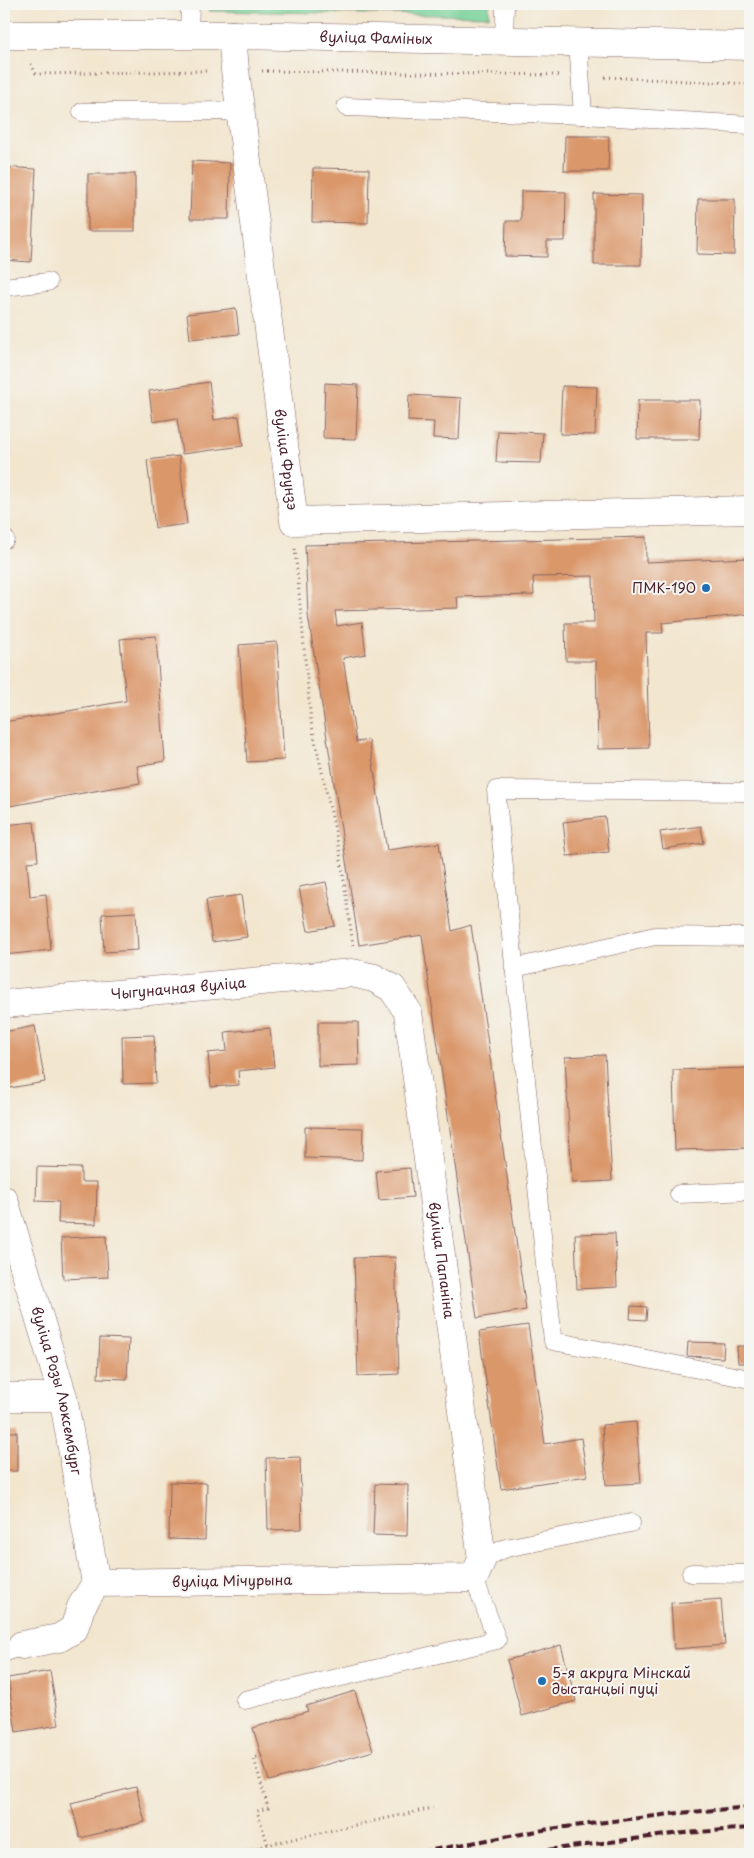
<svg xmlns="http://www.w3.org/2000/svg" width="754" height="1858" font-family="'Playpen Sans',sans-serif">
<style>
.green{fill:#77d198;stroke:#607862}
.building{fill:#da976a}
.lines{fill:none;stroke-linecap:round;stroke-linejoin:round}
.lane-casing{stroke:#856564;stroke-width:19}
.street-casing{stroke:#856564;stroke-width:29}
.secondary-casing{stroke:#856564;stroke-width:29}
.path{stroke:#856564;stroke-width:3;stroke-dasharray:1 4;stroke-linecap:butt}
.lane{stroke:#fff;stroke-width:18}
.street{stroke:#fff;stroke-width:28}
.secondary{stroke:#fff;stroke-width:28}
.rail{stroke:#4a1f2b;stroke-width:4;stroke-dasharray:8 4;stroke-linecap:butt}
.poi-dot{fill:#1f6fb2;stroke:#f6f6f2;stroke-width:2}
.labels{text-anchor:middle;stroke-width:4;stroke-linejoin:round;paint-order:stroke}
.street-label{font-size:14px;fill:#4a1f2b;stroke:#f6f6f2}
.poi-label{font-size:14px;fill:#4a1f2b;stroke:#f6f6f2;text-anchor:end}
</style>
<rect width="100%" height="100%" fill="#f6f6f2"/>
<filter id="ink" filterUnits="userSpaceOnUse"><feTurbulence type="fractalNoise" baseFrequency=".02" numOctaves="2"/><feDisplacementMap in="SourceGraphic" scale="10" xChannelSelector="R" yChannelSelector="G"/><feConvolveMatrix kernelMatrix="1 2 1 2 8 2 1 2 1" color-interpolation-filters="sRGB"/></filter>
<filter id="wash" filterUnits="userSpaceOnUse"><feTurbulence type="fractalNoise" baseFrequency=".0096" numOctaves="4" result="noise"/><feDisplacementMap in="SourceGraphic" scale="20" xChannelSelector="R" yChannelSelector="G"/><feGaussianBlur stdDeviation="1.12" result="paint"/><feColorMatrix in="noise" values="0 0 0 0 0 0 0 0 0 0 0 0 0 0 0 0 0 1.4 0 .05"/><feComposite in="paint" operator="in"/></filter>
<g filter="url(#wash)">
<rect width="100%" height="100%" fill="#f2e6cf"/>
<polygon class="green" points="207,4 489,4 489,16 209,11"/>
<g id="blocks">
<g class="building">
<polygon points="565,136 609,136 608,171 564,171"/>
<polygon points="192,161 230,163 229,219 190,219"/>
<polygon points="4,167 36,169 31,262 4,260"/>
<polygon points="313,168 369,169 368,223 312,222"/>
<rect x="88" y="174" width="47" height="57"/>
<polygon points="521,191 566,192 565,241 547,241 547,257 505,256 506,221 521,221"/>
<polygon points="594,194 642,195 641,265 594,265"/>
<polygon points="698,199 735,199 734,255 697,254"/>
<polygon points="236,308 239,334 190,339 187,314"/>
<polygon points="209,382 214,420 239,416 243,446 182,454 177,418 153,422 149,391"/>
<polygon points="325,383 358,385 356,439 323,438"/>
<polygon points="562,386 597,387 595,435 560,434"/>
<polygon points="409,395 461,398 459,439 433,438 434,422 408,421"/>
<polygon points="638,400 700,400 699,439 637,439"/>
<polygon points="498,431 543,433 541,463 496,462"/>
<polygon points="179,456 187,524 155,528 147,460"/>
<polygon points="646,537 646,562 750,558 750,614 662,623 663,633 646,633 649,748 598,749 596,661 566,661 565,623 594,623 593,576 533,577 534,595 457,597 458,608 335,611 337,626 362,622 366,654 343,658 356,742 369,740 387,850 439,843 452,931 471,925 526,1310 477,1318 422,935 359,945 308,615 305,545"/>
<polygon points="156,636 165,761 137,766 140,783 4,807 4,722 126,701 120,639"/>
<polygon points="277,642 284,760 247,762 239,645"/>
<polygon points="605,817 609,852 567,856 563,822"/>
<polygon points="34,822 38,861 27,862 30,896 46,894 51,950 4,955 4,825"/>
<polygon points="701,826 704,843 663,849 660,832"/>
<polygon points="326,882 335,926 308,931 299,887"/>
<polygon points="241,895 247,937 212,942 206,900"/>
<polygon points="136,912 138,950 104,952 102,914"/>
<polygon points="318,1022 358,1022 359,1065 318,1066"/>
<polygon points="35,1026 45,1082 4,1089 4,1032"/>
<polygon points="270,1028 274,1067 238,1071 239,1085 211,1087 208,1053 227,1051 225,1032"/>
<polygon points="154,1035 156,1083 123,1084 122,1036"/>
<polygon points="605,1055 612,1181 572,1183 565,1057"/>
<polygon points="750,1068 750,1148 675,1150 673,1070"/>
<polygon points="305,1127 363,1128 362,1160 305,1158"/>
<polygon points="37,1167 81,1168 81,1182 97,1182 96,1224 58,1223 59,1202 36,1201"/>
<polygon points="410,1168 413,1197 379,1200 376,1171"/>
<polygon points="615,1233 617,1287 577,1289 575,1234"/>
<polygon points="106,1236 108,1277 63,1279 61,1238"/>
<polygon points="395,1257 399,1374 358,1376 354,1258"/>
<polygon points="631,1306 647,1307 646,1320 630,1319"/>
<polygon points="528,1325 545,1444 581,1438 587,1476 501,1489 479,1332"/>
<polygon points="100,1338 129,1339 127,1379 98,1378"/>
<polygon points="688,1342 724,1343 723,1358 687,1356"/>
<polygon points="737,1346 750,1346 750,1363 738,1363"/>
<polygon points="636,1422 641,1483 606,1485 602,1425"/>
<rect x="4" y="1432" width="13" height="39"/>
<polygon points="300,1457 302,1529 268,1530 266,1458"/>
<polygon points="170,1482 207,1483 205,1540 169,1539"/>
<polygon points="375,1484 408,1485 407,1536 373,1535"/>
<polygon points="721,1599 725,1645 674,1649 671,1603"/>
<polygon points="561,1645 576,1701 522,1716 507,1660"/>
<polygon points="50,1671 59,1725 16,1732 8,1678"/>
<polygon points="355,1691 373,1751 269,1781 253,1728 308,1711 306,1706"/>
<polygon points="136,1787 145,1822 80,1838 71,1803"/>
</g>
</g>
</g>
<g filter="url(#ink)">
<use href="#blocks" fill-opacity="0" stroke="#856564" stroke-width="1"/>
<g class="lines">
<defs>
<g id="lane">
<polyline points="189,35 190,4"/>
<polyline points="504,41 505,4"/>
<polyline points="578,42 583,115 750,125"/>
<polyline points="346,107 583,115"/>
<polyline points="82,112 241,111"/>
<polyline points="4,287 48,282"/>
<polyline points="4,539 5,539"/>
<polyline points="750,792 496,790 553,1341 750,1379"/>
<polyline points="514,968 655,936 750,937"/>
<polyline points="679,1194 750,1191"/>
<polyline points="482,1559 506,1548 631,1523"/>
<polyline points="691,1573 750,1574"/>
<polyline points="4,1653 22,1645"/>
<polyline points="245,1700 497,1640 474,1578"/>
</g>
<g id="street">
<path id="s1" d="M232 35 235 70 294 521 750 510"/>
<path id="s2" d="M4 1004 352 973 374 978 392 988 408 1012 482 1559 474 1578 96 1583"/>
<path id="s3" d="M4 1200 63 1397 96 1583"/>
<polyline points="4,1397 63,1397"/>
<polyline points="22,1645 59,1638 74,1629 81,1607 96,1583"/>
</g>
<g id="secondary">
<path id="s4" d="M4 35H232L750 46"/>
</g>
</defs>
<use href="#lane" class="lane-casing"/>
<use href="#street" class="street-casing"/>
<use href="#secondary" class="secondary-casing"/>
<g class="path">
<polyline points="31,64 36,74 206,71"/>
<polyline points="262,71 558,75"/>
<polyline points="605,77 750,84"/>
<polyline points="295,549 311,722 340,853 353,945"/>
<polyline points="262,1756 254,1758 268,1808 257,1811 268,1845"/>
<polyline points="233,1854 279,1842 433,1808"/>
</g>
<use href="#lane" class="lane"/>
<use href="#street" class="street"/>
<use href="#secondary" class="secondary"/>
<g class="rail">
<polyline points="410,1854 549,1829 679,1813 750,1807"/>
<polyline points="525,1854 546,1850 673,1834 750,1828"/>
<polyline points="737,1854 750,1853"/>
</g>
</g>
</g>
<g class="poi-dot">
<circle cx="706" cy="588" r="5"/>
<circle cx="542" cy="1681" r="5"/>
</g>
<g class="labels">
<g class="street-label">
<text dy="5" stroke="none"><textPath href="#s4" startOffset="372">вуліца Фаміных</textPath></text>
<text dy="5" stroke="none"><textPath href="#s1" startOffset="428">вуліца Фрунзэ</textPath></text>
<text dy="5" stroke="none"><textPath href="#s2" startOffset="175">Чыгуначная вуліца</textPath></text>
<text dy="5" stroke="none"><textPath href="#s2" startOffset="672">вуліца Папаніна</textPath></text>
<text dy="5" stroke="none"><textPath href="#s3" startOffset="198">вуліца Розы Люксембург</textPath></text>
<text transform="translate(232 1581) rotate(-1)" y="5">вуліца Мічурына</text>
</g>
<g class="poi-label">
<text x="696" y="593">ПМК-190</text>
<text x="552" y="1678" text-anchor="start">5-я акруга Мінскай<tspan x="552" dy="16">дыстанцыі пуці</tspan></text>
</g>
</g>
<rect width="754" height="1858" fill="none" stroke="#f6f6f2" stroke-width="20"/>
</svg>
